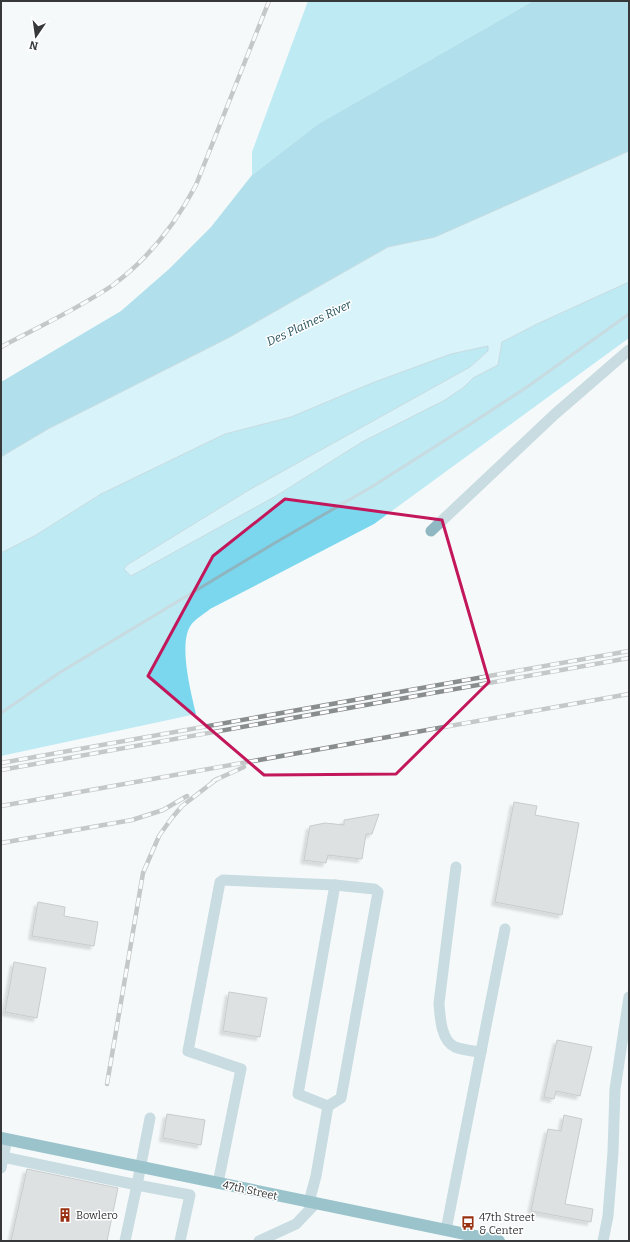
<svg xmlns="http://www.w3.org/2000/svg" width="630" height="1242" font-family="Bitter,serif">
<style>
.green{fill:#7ad7ee}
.forest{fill:#5dc2db}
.water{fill:#b3ebfa;stroke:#8eb5c0}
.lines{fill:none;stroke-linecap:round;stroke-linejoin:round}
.stream{stroke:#8eb5c0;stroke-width:3}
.building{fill:#bfc4c5;stroke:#909495;filter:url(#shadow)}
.minor{stroke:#90b8c3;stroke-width:11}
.major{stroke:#2b8195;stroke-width:12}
.rail-casing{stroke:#8a8d8e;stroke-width:4.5}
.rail{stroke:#fff;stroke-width:3;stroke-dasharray:9;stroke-linecap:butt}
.marked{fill:none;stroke:#c2185b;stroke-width:3;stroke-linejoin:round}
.labels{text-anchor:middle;stroke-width:3;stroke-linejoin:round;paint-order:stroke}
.street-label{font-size:11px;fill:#363839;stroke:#fff}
.poi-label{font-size:11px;fill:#363839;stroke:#fff;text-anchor:start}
.water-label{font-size:12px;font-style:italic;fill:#26525d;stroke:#fff}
</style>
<defs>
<filter id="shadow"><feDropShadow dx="-3.5" dy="3.5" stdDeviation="1" flood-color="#0004"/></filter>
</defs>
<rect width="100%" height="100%" fill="#f5f9fa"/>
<g class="green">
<polygon points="308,1 533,1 318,124 252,175 252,152"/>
<path d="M629 282V338L374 524 210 609C204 614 195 619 191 625 178 643 191 693 196 714L1 756V553L36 535 101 494 225 434 291 417 372 383 451 354 488 346V351L470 367 249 490 127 565 124 569 276 496 362 442 445 400 464 387 473 378 498 365 502 342 537 324Z"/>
</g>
<polygon class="forest" points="533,1 629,1 629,151 435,238 388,247 230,337 48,429 1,457 1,382 121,311 169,269 211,227 252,175 318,124"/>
<polygon class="water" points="629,151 629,282 537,324 502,342 498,365 473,378 464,387 445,400 362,442 276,496 131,576 124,569 127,565 249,490 470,367 488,351 488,346 451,354 372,383 291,417 225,434 101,494 36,535 1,553 1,457 48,429 230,337 388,247 435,237"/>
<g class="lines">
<polyline class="stream" points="1,713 59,673 273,544 373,486 469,425 527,387 629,314"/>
</g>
<g class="building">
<polygon points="514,802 537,806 535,815 579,823 562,915 495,902"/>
<polygon points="379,814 372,834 366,834 362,859 328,855 326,863 304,860 310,826 325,823 344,825 344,820"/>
<polygon points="38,902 65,907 64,916 98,922 94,946 32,936"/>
<polygon points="14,962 46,968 37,1018 5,1012"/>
<polygon points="229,992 267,998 260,1037 223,1031"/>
<polygon points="557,1040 592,1047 580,1096 556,1091 554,1099 544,1097"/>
<polygon points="167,1114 205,1120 201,1145 163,1138"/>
<polygon points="564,1115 582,1119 565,1204 593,1209 591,1222 531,1211 548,1129 561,1131"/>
<polygon points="27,1169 118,1188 107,1241 11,1241"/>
</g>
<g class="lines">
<g class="minor">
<polyline points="431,531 555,414 629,350"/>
<path d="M456 867 439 1003C440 1017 441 1041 455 1047 463 1050 473 1051 481 1052"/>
<polyline points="328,1106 298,1094 335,885"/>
<polyline points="3,1157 137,1185 150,1118"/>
<polyline points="1,1168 7,1139"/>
<polyline points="218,1183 241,1069 188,1051 220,882 223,880 335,885 374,889 378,892 341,1098 328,1106 316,1176 309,1202"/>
<polyline points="446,1230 505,929"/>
<polyline points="125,1241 137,1185 190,1195 180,1241"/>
<polyline points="259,1241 296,1224 316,1203"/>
<polyline points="603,1241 608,1216 613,1152 615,1089 629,997"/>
</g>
<polyline class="major" points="1,1138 499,1241"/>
<defs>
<g id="rail">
<path d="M1 347C38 327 78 309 113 285 148 259 176 223 196 185L269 1"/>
<polyline points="1,763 629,651"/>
<polyline points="1,770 629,658"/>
<polyline points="213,781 244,767"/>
<polyline points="1,806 629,694"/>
<polyline points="1,843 132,820 163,810 187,796"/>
<polyline points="107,1084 143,873 159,836 171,819 182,806 217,779"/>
</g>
</defs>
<use href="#rail" class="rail-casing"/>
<use href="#rail" class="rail"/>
</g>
<path d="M0 0H630V1242H0ZM285 499 442 520 489 682 396 774 264 775 148 676 213 556Z" fill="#f5f9fa" fill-opacity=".55" fill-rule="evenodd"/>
<path class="marked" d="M285 499 442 520 489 682 396 774 264 775 148 676 213 556Z"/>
<defs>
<symbol id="building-bare" viewBox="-9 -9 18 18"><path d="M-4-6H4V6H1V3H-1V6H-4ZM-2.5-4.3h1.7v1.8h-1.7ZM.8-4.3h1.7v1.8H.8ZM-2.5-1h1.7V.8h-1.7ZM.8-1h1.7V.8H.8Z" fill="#983111" stroke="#fff" stroke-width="2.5" paint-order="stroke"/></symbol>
<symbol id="bus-bare" viewBox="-9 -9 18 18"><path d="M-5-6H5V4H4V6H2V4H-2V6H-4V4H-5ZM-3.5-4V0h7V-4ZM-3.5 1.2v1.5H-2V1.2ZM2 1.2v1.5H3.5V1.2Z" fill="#983111" stroke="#fff" stroke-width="2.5" paint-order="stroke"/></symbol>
</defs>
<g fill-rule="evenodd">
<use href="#building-bare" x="55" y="1205" width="20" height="20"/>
<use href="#bus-bare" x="458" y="1213" width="20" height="20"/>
</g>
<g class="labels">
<g class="street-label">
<text transform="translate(250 1190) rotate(12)" y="4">47th Street</text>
</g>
<g class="poi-label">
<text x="76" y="1219">Bowlero</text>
<text x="479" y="1221">47th Street<tspan x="479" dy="13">&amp; Center</tspan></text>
</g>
<g class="water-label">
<text transform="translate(309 323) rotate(-25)" y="4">Des Plaines River</text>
</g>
</g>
<rect width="630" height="1242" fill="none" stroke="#363839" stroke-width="4"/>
<g transform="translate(36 36) rotate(193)" stroke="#ffffff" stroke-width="3" paint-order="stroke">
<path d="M0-3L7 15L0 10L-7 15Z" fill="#363839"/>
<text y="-6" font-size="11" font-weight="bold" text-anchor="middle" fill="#363839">N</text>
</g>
</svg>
